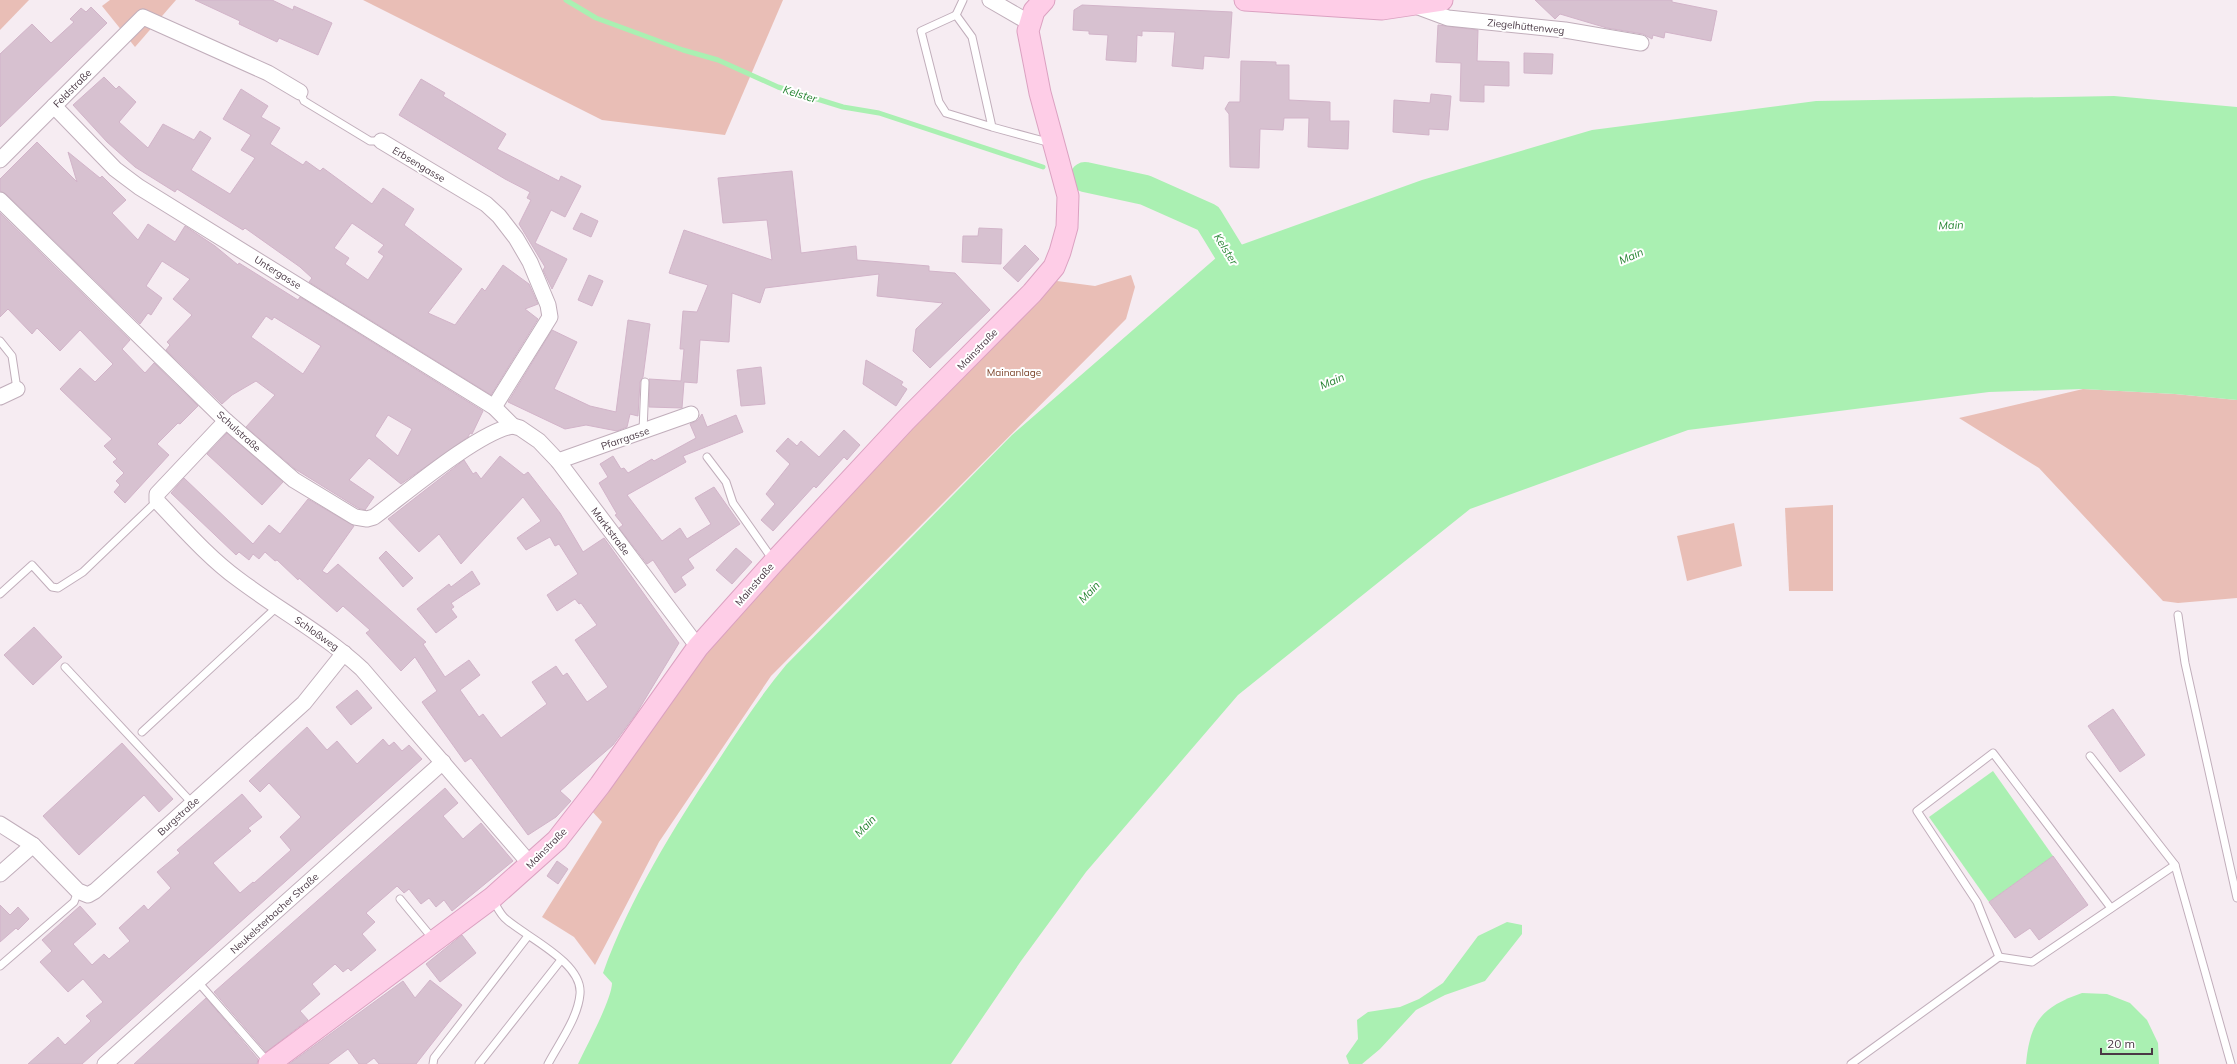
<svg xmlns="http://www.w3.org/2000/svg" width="2237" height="1064" font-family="Mulish,sans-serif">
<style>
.green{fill:#e9beb6}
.water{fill:#aaf0b2}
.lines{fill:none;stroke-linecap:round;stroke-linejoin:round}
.stream{stroke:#aaf0b2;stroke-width:5}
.river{stroke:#aaf0b2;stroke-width:30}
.building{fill:#d7c1d0;stroke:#d2b4c9;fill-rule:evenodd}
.lane-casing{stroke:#c1aebb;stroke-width:9}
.street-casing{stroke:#c1aebb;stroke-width:17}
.secondary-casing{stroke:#dba1c1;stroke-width:23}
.lane{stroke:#fff;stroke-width:7}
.street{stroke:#fff;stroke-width:15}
.secondary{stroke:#fecde7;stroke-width:21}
.labels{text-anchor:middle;stroke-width:4;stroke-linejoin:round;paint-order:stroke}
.street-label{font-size:10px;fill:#4a3945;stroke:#fff}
.park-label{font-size:10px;fill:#7d462c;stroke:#fff}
.water-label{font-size:11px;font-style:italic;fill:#288534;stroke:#fff}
</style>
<rect width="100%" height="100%" fill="#f6ecf2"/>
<g class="green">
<polygon points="0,0 29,0 0,30"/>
<polygon points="110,0 176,0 135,47 102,6"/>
<polygon points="363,0 783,0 725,135 602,120"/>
<polygon points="1131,275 1135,287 1126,319 771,676 659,842 595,965 574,937 542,917 602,822 589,808 777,561 986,343 1057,281 1095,286"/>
<polygon points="2083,389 2175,394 2237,400 2237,598 2178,603 2163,601 2039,468 1959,418"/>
<polygon points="1833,505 1833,591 1789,591 1785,508"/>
<polygon points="1734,523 1742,566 1687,581 1677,536"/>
</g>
<g class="water">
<path d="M2114 96 2237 107V400L2175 394 2083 389 1989 392 1688 430 1470 509 1238 695 1086 872 1021 961 951 1064H578C586 1047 612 999 612 983L603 973C630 898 674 827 718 761 740 727 761 695 786 665L1012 435 1224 251 1422 180 1592 130 1816 101Z"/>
<polygon points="1993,771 2053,856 1989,902 1929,817"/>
<polygon points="1507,922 1522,925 1522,934 1485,981 1445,995 1416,1010 1380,1049 1362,1064 1349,1064 1346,1056 1358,1039 1357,1020 1368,1012 1400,1007 1419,999 1443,983 1478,936"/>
<path d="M2082 993 2107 994 2130 1003 2147 1020 2158 1043 2159 1064H2026C2030 1021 2042 1007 2082 993Z"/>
</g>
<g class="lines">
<polyline class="stream" points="566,0 596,18 683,50 718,60 778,87 843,107 879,113 1043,167"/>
<polyline class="river" points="1085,177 1145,190 1208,218 1249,285"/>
</g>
<g class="building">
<polygon points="195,0 272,0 293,10 294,6 332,23 318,55 279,38 277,42 239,24 240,21"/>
<polygon points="1535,0 1672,0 1672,2 1717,11 1711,41 1665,32 1664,38 1653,35 1652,39 1643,34 1607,28 1560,14 1555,19"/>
<polygon points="1082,5 1232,12 1229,58 1204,56 1203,69 1172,66 1175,32 1142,31 1142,36 1137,35 1136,62 1106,60 1108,35 1089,34 1089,31 1073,30 1074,10"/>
<polygon points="91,7 107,23 0,127 0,54 32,24 51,43 74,22 70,19 81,8 86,12"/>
<polygon points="1438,25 1478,30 1477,61 1509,62 1509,86 1484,85 1484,102 1460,101 1461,63 1436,62"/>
<polygon points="1524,53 1553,54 1552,74 1524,73"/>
<polygon points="1241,61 1276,62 1276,65 1289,65 1289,100 1330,102 1330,121 1349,121 1348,149 1308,147 1309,118 1284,118 1283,130 1260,129 1259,168 1230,167 1229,114 1225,109 1229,102 1240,102"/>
<path d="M104 77 116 89 119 86 136 102 119 122 148 148 163 124 194 140 200 131 211 138 191 170 230 194 255 158 241 150 251 135 223 119 241 89 268 106 261 117 280 128 270 144 303 165 306 161 320 171 323 168 372 204 383 188 414 209 404 225 462 269 428 313 455 325 482 288 485 291 503 265 529 284 538 304 525 309 538 319 491 395 309 282 312 278 300 267 245 228 243 230 177 189 175 192 135 167 107 142 73 105ZM352 223 384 245 378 252 384 256 368 280 345 264 349 258 334 248Z"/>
<polygon points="421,79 445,93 443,96 506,134 497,149 559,181 561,176 581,186 565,217 551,210 535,243 567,259 552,289 543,270 545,267 519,224 531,200 527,198 530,192 505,179 399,115"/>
<polygon points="1431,94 1451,96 1448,130 1429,129 1429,135 1393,132 1394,100 1430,103"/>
<path d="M37 142 77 182 68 152 100 178 102 176 126 200 112 213 138 240 148 224 175 242 185 226 215 246 238 265 239 263 298 300 300 297 483 411 472 434 470 433 468 437 401 484 369 458 349 480 374 497 365 510 358 508 295 469 246 427 275 395 256 381 232 395 222 404 166 350 170 345 167 342 192 315 173 299 190 279 162 261 146 286 162 298 151 315 148 313 140 324 6 194 0 191V179ZM266 316 272 320 274 317 321 346 303 374 251 337ZM388 415 412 429 398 456 375 436Z"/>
<polygon points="792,171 801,253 856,246 857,260 929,266 929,271 955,273 990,310 930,368 913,351 916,329 943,303 877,296 879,274 765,288 760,303 732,293 729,342 700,340 697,383 684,382 682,408 649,407 649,379 681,381 684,349 680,349 683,311 697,312 708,285 669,273 684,230 772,260 767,220 723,223 718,178"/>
<polygon points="0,213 130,340 122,349 145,373 154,363 198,406 180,424 178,423 157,444 169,455 125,503 114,492 120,485 116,481 124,473 113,462 117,459 104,446 112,439 60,389 80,368 95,382 113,364 80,330 60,351 37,328 32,334 8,309 0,317"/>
<polygon points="581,213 598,221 591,237 573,229"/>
<polygon points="979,228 1002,229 1001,264 962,262 963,236 978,236"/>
<polygon points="1025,245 1039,259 1018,282 1003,268"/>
<polygon points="589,275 603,281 592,306 578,300"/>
<polygon points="628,320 650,324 643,377 640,382 638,416 630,414 627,427 617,431 586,425 565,429 508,402 552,330 577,342 554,389 590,406 616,412"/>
<polygon points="866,360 903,382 901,385 907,389 896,406 863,384"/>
<polygon points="761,367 765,404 741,406 737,370"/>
<polygon points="702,414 707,427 736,415 743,432 683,456 686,462 627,495 662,541 680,528 687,539 711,524 695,498 714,487 740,524 688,559 694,568 681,577 686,585 675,593 653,560 647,564 619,528 623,525 615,515 617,514 599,483 608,477 600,464 613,456 621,469 624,468 628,473 652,459 654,461 696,438 690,424 698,420"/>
<polygon points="844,430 860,445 847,460 844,457 816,488 814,486 773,531 761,520 775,504 766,494 790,464 776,451 788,438 797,446 801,441 819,457"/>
<polygon points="227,433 283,482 262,505 207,454"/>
<polygon points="500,456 524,475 528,472 560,513 583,552 604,538 679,643 636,714 613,745 560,791 571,801 556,817 528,835 471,758 465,762 422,702 437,691 415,657 401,671 366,633 370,630 343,606 337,612 299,578 298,580 277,560 275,561 265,552 259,559 253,554 249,560 239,552 236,555 171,493 184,478 253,544 269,525 280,534 308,499 354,526 322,571 327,574 338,564 426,642 423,644 445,677 469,660 480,675 460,690 479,717 483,714 501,738 547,704 532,682 556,666 563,676 567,673 587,702 608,687 575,640 597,625 581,603 579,604 575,599 557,611 547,595 578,574 559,544 555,546 550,537 526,550 517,538 541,521 523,497 461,564 439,534 419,552 388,519 464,460 473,474 476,472 481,479"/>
<polygon points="736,548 752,562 732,584 716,570"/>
<polygon points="386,551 413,578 403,587 379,558"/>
<polygon points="472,571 480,584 451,603 454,607 451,609 457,617 436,633 417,609 449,584 451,587"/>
<polygon points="34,627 62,657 33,685 4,655"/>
<polygon points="357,690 372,708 351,725 336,707"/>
<polygon points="2113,709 2145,755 2120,772 2088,726"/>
<polygon points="307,727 327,750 337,741 357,764 383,739 389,746 394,742 402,751 409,745 422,759 82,1064 28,1064 58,1037 65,1045 91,1021 86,1016 103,1002 83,979 68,992 40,962 52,951 42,940 80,906 96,924 73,944 92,965 104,954 109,959 130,941 119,928 144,905 148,910 171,888 157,872 180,853 177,850 242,794 262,817 248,828 251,831 213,863 240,893 253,882 254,883 291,850 280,837 301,817 269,783 260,792 249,781"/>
<polygon points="122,743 173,799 159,812 144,795 79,855 43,816"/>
<polygon points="445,788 458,803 443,816 463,839 481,823 513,861 452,911 444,900 436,907 429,898 421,904 409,889 404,893 397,886 366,913 375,922 362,934 376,950 351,971 348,968 343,972 335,964 312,984 320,994 300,1011 308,1020 266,1052 214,992"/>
<polygon points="2053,856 2088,905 2039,940 2030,928 2015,938 1989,902"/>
<polygon points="557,861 568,869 558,884 547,876"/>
<polygon points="0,905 10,915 18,907 29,919 18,930 16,928 0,942"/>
<polygon points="462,935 476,953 440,982 426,964"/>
<polygon points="430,980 462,1005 416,1064 379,1064 374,1058 366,1064 359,1064 348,1049 328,1064 289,1064 403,981 415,998"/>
<polygon points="206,998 258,1059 257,1064 134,1064"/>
</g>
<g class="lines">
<defs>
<g id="lane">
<polyline points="956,15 963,0"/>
<polyline points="300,92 304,101 370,141 381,141"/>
<polyline points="992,127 946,113 939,102 921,31 956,15 972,37 992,127 1051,143"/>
<polyline points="0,341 12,356 17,389"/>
<polyline points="643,431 645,382"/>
<polyline points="707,457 726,482 733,503 773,560"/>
<polyline points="0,594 32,565 52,587 58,588 83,572 157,501"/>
<polyline points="2178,615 2185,663 2237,898"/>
<polyline points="65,667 192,803"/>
<polyline points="142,732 278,606"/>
<polyline points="2090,756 2175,865 2231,1064"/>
<polyline points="400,899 433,939"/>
<path d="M493 900C497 907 501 916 507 920 528 938 583 963 580 994 578 1018 559 1043 548 1064"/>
<polyline points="1999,957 1977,902 1917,811 1993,753 2111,908"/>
<polyline points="0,966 74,902 78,891"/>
<polyline points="198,982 268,1062"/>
<polyline points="433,1064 434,1058 528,936"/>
<polyline points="479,1064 561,960"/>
<polyline points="1851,1064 1999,957 2032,962 2175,865"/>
</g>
<g id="street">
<polyline points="990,0 1030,23"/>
<polyline points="1413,5 1448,18 1565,30 1641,43"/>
<polyline points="54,106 115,169 139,187 494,407 513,426"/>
<polyline points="381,141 486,204 499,216 516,238 530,262 548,305 550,317 494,407"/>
<polyline points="0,160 143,17 268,73 300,92"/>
<path d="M0 200 226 421 294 480 355 517 367 519 374 517C405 494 479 431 513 426L520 428 539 441 558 461 698 647"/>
<polyline points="0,397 17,389"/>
<path d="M226 421 157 494V501C183 528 208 557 238 579 279 610 324 634 362 669L531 865"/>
<polyline points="558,461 691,414"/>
<polyline points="0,824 33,845 78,891 88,895 95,891 304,703 344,653"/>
<polyline points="0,874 33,845"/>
<polyline points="105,1064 443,762"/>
</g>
<g id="secondary">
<polyline points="1245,0 1382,9 1442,0"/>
<polyline points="269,1064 492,898 557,840 600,785 698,647 774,562 905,421 1032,293 1054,267 1060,252 1067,227 1068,196 1040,93 1028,31 1034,11 1044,0"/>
</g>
</defs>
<use href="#lane" class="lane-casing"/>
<use href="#street" class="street-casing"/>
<use href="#secondary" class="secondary-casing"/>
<use href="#lane" class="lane"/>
<use href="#street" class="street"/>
<use href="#secondary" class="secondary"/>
</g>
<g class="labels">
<g class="street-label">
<text transform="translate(1526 26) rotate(6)" y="4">Ziegelhüttenweg</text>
<text transform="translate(72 88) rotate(-45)" y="4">Feldstraße</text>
<text transform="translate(419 164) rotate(31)" y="4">Erbsengasse</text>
<text transform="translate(278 272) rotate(32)" y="4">Untergasse</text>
<text transform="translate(977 349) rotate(-46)" y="4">Mainstraße</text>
<text transform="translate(239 431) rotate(42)" y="4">Schulstraße</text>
<text transform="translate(625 438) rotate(-19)" y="4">Pfarrgasse</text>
<text transform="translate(611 531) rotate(53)" y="4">Marktstraße</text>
<text transform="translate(754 584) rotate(-49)" y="4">Mainstraße</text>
<text transform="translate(317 633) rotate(35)" y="4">Schloßweg</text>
<text transform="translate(178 816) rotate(-42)" y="4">Burgstraße</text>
<text transform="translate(546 848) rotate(-45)" y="4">Mainstraße</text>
<text transform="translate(274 913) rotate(-42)" y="4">Neukelsterbacher Straße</text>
</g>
<g class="park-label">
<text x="1014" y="376">Mainanlage</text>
</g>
<g class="water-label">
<text transform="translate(800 94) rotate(17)" y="4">Kelster</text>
<text transform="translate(1951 225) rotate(-2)" y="4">Main</text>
<text transform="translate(1226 249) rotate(58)" y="4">Kelster</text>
<text transform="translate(1631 256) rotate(-23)" y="4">Main</text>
<text transform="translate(1332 381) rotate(-23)" y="4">Main</text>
<text transform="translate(1089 592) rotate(-46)" y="4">Main</text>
<text transform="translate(865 826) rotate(-46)" y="4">Main</text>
</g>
</g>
<path d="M2101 1048v6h51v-6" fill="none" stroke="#4a3945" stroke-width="2"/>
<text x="2107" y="1048" font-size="12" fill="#4a3945" stroke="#ffffff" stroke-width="3" paint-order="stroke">20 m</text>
</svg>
